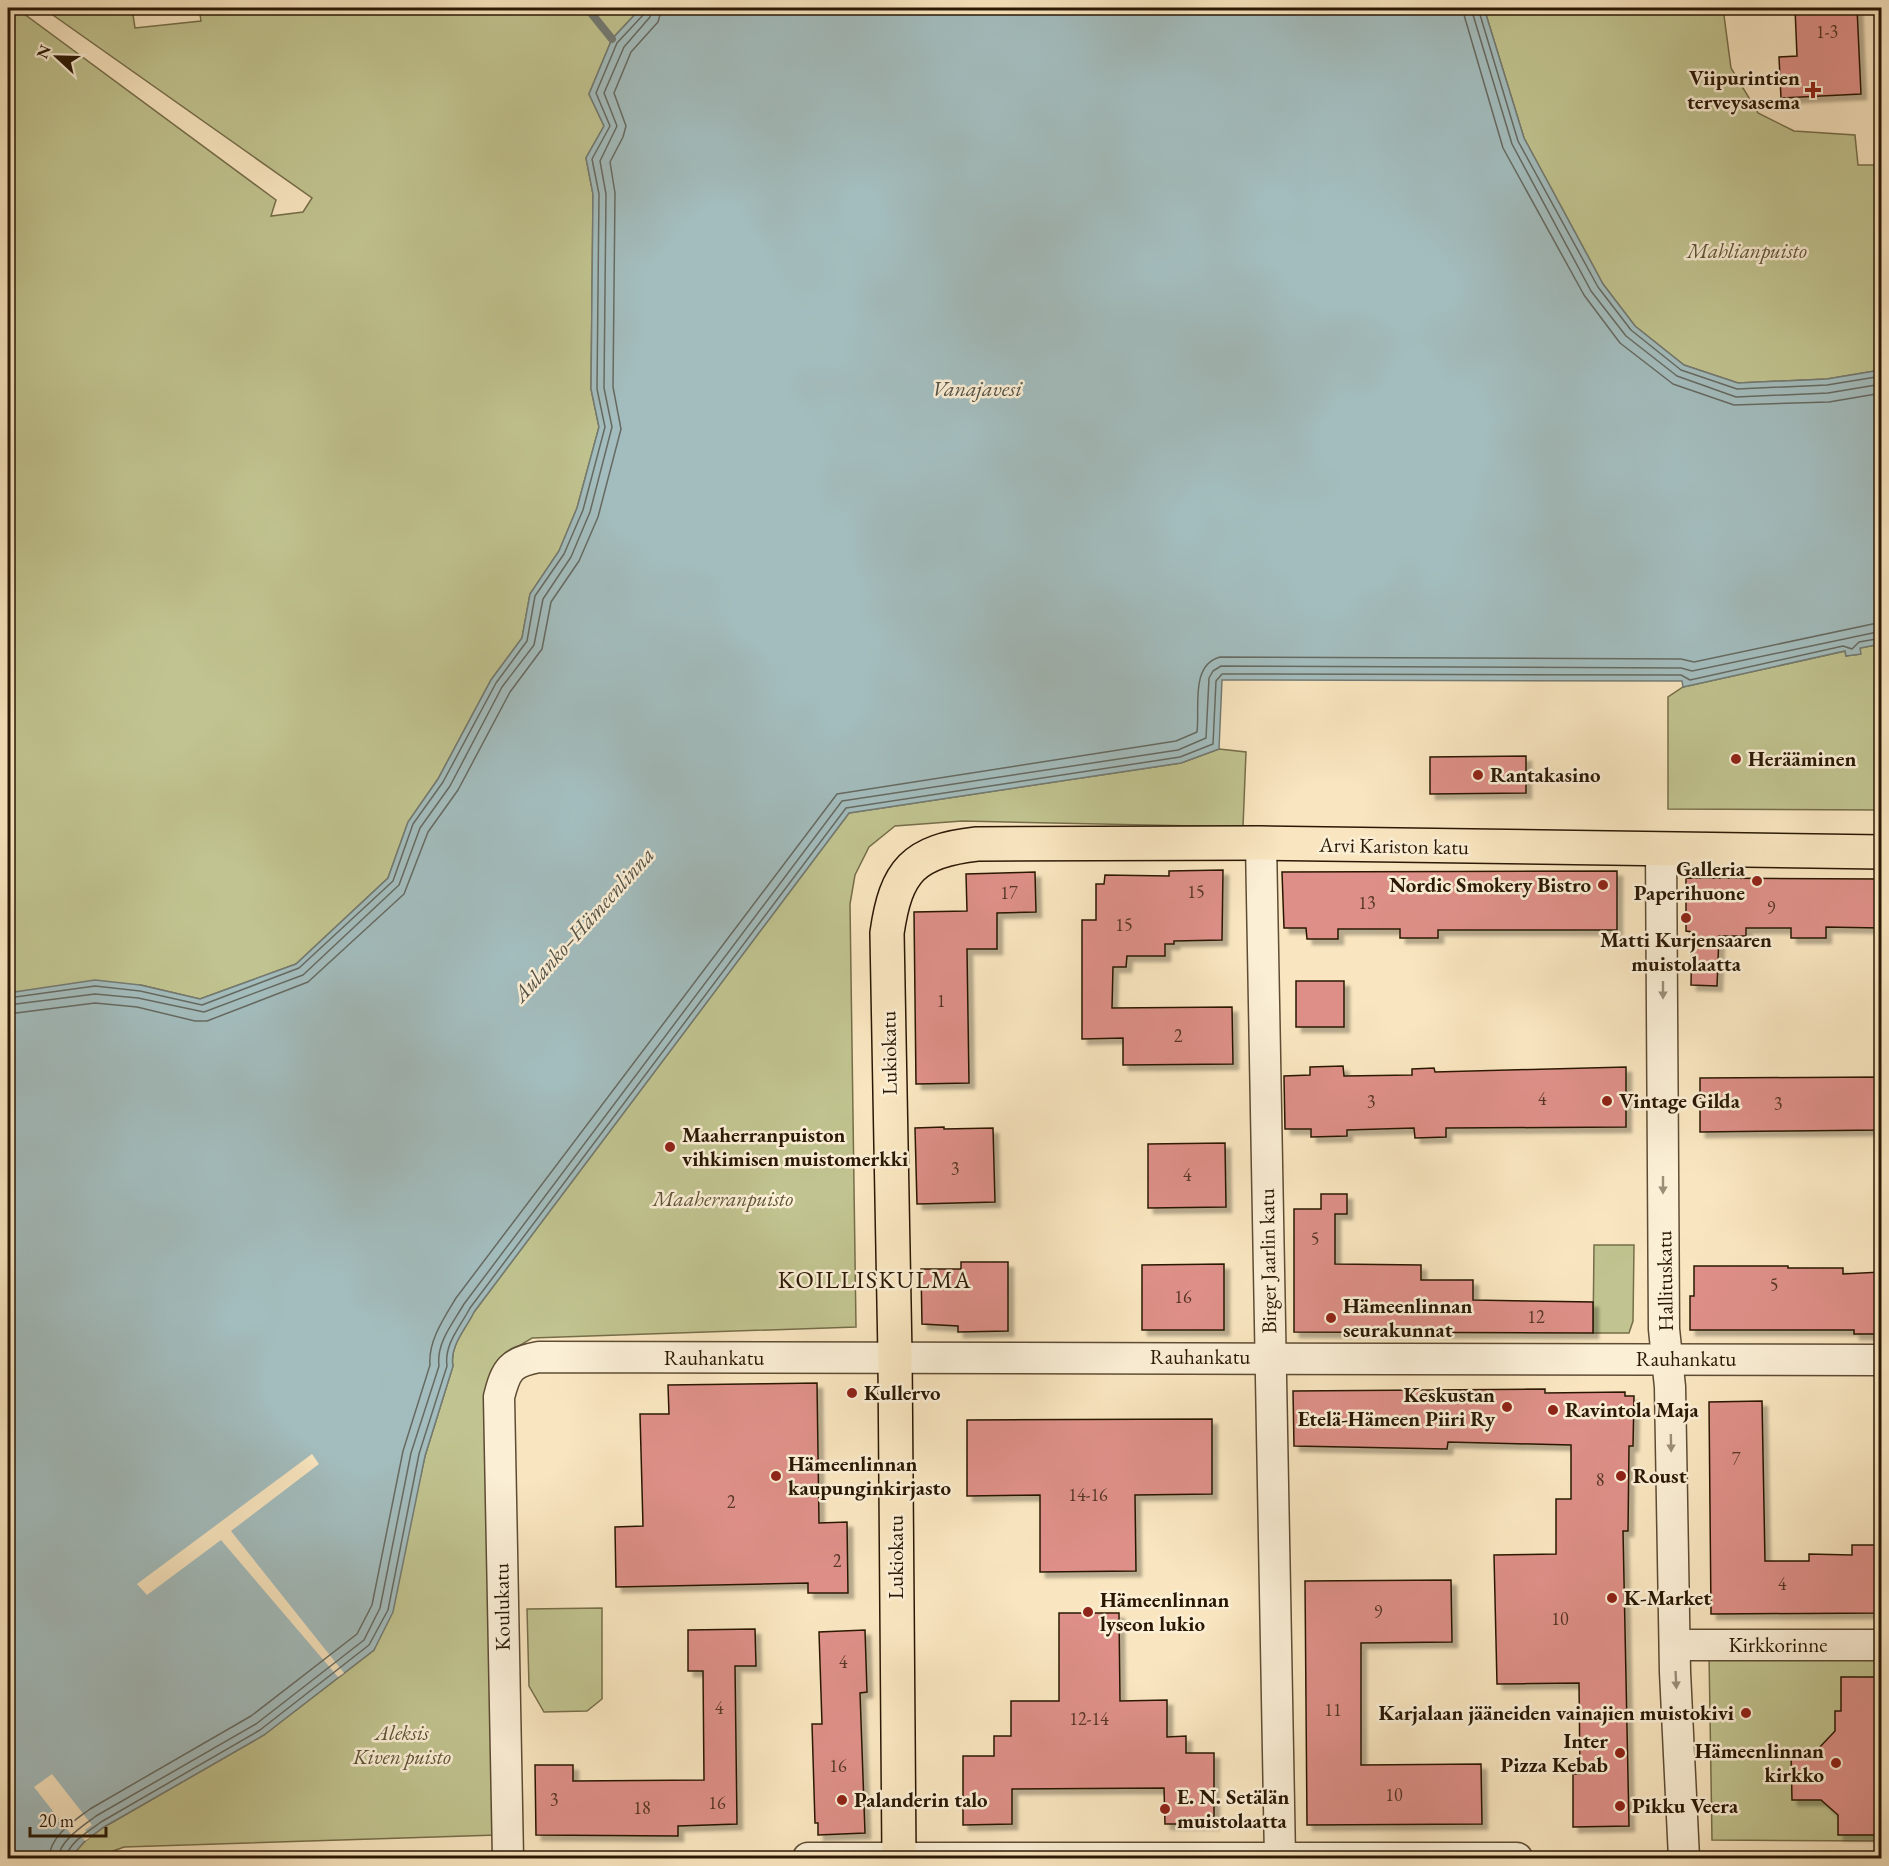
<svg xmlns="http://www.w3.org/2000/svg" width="1889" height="1866" font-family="'EB Garamond',serif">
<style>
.green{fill:#c1c490;stroke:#766e4a;stroke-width:1.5}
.water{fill:#a3bdbe;stroke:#737b74;stroke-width:1.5}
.pier{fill:#f9e6c0}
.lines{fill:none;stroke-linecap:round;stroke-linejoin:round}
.shore{stroke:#666a62;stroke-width:1.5}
.stream{stroke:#737b74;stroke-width:8}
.building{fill:#de9088;stroke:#2a1805;stroke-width:1.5;filter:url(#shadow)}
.street-casing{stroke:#5e4c34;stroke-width:33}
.primary-casing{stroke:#2a1805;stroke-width:36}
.street{stroke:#fbefd6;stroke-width:30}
.primary{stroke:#f9e6c0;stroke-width:33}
.oneway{fill:#9d8e78}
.poi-dot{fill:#8f2418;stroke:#fbefd6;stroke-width:2}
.labels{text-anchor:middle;stroke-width:5;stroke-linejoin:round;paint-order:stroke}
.number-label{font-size:18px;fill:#573626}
.poi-label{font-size:21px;font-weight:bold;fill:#2a1805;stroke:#fbefd6;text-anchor:start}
.park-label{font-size:21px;font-style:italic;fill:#5f5436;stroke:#fbefd6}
.street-label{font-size:21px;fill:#2a1805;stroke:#fbefd6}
.water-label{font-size:22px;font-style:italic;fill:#545246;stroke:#fbefd6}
.quarter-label{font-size:24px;letter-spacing:1.5px;fill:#2a1805;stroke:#fbefd6}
</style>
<defs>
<filter id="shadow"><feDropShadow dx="5.5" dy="5.5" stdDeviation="1.5" flood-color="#0004"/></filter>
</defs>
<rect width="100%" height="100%" fill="#f9e6c0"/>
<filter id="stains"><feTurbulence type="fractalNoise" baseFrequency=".00333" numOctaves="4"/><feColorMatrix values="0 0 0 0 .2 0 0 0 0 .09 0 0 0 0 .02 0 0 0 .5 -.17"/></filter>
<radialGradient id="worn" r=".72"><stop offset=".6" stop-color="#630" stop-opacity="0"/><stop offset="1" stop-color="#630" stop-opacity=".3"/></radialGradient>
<g class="green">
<polygon points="8,8 16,8 276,200 271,216 303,212 312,198 43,8 132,8 135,28 201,21 199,8 641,8 612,39 589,94 604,126 586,158 593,194 591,389 599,427 577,508 559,551 530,594 522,638 491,680 438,779 408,822 388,878 296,964 200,999 141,985 8,993"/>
<polygon points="1484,8 1723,8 1731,68 1758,113 1794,131 1855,135 1858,165 1881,165 1881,370 1827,379 1738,383 1684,365 1635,326 1603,284 1524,138"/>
<polygon points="1881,644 1881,810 1668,809 1668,697 1683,687 1845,651 1846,656 1860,654 1860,648"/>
<path d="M1219 749 1246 752 1243 827 962 821 895 826 869 847 855 875 850 904 856 1327 532 1338 509 1352 493 1373 485 1456 497 1835 124 1847 105 1854 102 1858H70L85 1841 104 1827 264 1735 374 1650 409 1528 425 1456 453 1366C449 1346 466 1329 474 1312L849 813 1181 763Z"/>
<polygon points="1594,1245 1634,1245 1633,1321 1629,1333 1593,1333"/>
<polygon points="602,1608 602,1699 587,1711 544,1712 529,1686 527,1609"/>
<polygon points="1709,1653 1881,1654 1881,1841 1712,1840"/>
</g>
<path class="water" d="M641 8H1484L1524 138 1603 284 1635 326 1684 365 1738 383 1827 379 1881 370V644L1860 648 1861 654 1846 656 1845 651 1683 687 1682 681 1222 680 1219 749 1181 763 849 813 474 1312C466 1329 449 1346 453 1366L425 1456 393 1612 374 1650 264 1735 104 1827 85 1841 70 1858H8V993L95 980 140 985 200 999 296 964 388 878 408 822 438 779 491 680 522 638 530 594 559 551 577 508 599 427 591 389 593 194 586 158 604 126 589 94 612 39Z"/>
<g class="pier">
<polygon points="312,1454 319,1464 231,1531 344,1673 338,1677 221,1540 147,1595 137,1584"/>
<polygon points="52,1774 92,1825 85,1830 91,1837 85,1841 80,1834 74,1838 34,1787"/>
</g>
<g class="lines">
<g class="shore">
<polyline points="1462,8 1503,148 1584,295 1620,343 1673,384 1734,405 1829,402 1882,393"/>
<polyline points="1471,8 1512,144 1591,291 1626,336 1677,376 1736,397 1828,393 1882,384"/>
<polyline points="1478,8 1518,141 1598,287 1631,330 1681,370 1737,389 1827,385 1882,376"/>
<polyline points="8,998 95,986 140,991 202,1005 299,968 393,881 413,824 443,782 496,683 527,641 535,596 564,554 583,510 605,427 597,389 599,194 592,159 610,126 596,93 617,43 644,14 645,8"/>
<polyline points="8,1005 95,994 138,998 204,1012 303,975 399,885 420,828 450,786 502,687 534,645 543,599 571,557 590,512 612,427 604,388 606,194 600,161 617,126 604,93 624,47 650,17 653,8"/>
<polyline points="8,1014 95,1003 137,1007 195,1021 207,1021 308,982 404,894 428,832 458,790 510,692 542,649 551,602 579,561 598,517 621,429 613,387 615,193 610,162 623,137 626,126 614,93 631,52 658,22 662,8"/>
<path d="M49 1858C50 1836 74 1821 90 1809L251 1716 357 1634 372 1605 403 1451 430 1365C428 1341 444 1318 456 1298L837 794 1176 741 1197 732C1200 708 1190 665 1220 657L1681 659 1694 662 1882 622"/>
<path d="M58 1858C60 1840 83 1826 96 1816L256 1724 364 1640 380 1608 411 1453 439 1366C436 1343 453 1323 464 1304L842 801 1178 750 1206 738 1209 678 1213 671 1221 666 1681 668 1692 671 1882 631"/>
<path d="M66 1858C68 1843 89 1831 101 1822L260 1730 369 1645 388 1610 419 1454 447 1366C444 1344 460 1327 470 1308L846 808 1180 757 1213 744 1216 681 1222 674 1681 675 1690 680 1843 646 1852 649 1859 642 1882 638"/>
</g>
<polyline class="stream" points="587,8 612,39"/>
</g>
<g class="building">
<polygon points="1795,8 1857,8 1861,94 1781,98 1779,57 1797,56"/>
<polygon points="1526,756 1526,793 1430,794 1430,757"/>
<polygon points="1223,870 1222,940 1174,941 1174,944 1165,944 1165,956 1127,956 1126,967 1113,967 1112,1008 1232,1007 1233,1064 1123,1065 1123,1038 1082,1039 1082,920 1096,920 1096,884 1104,884 1105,875 1169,876 1169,871"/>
<polygon points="1617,871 1617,930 1438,930 1438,938 1400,938 1400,929 1338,929 1338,939 1307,939 1306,928 1284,928 1282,872"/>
<polygon points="1035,872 1036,912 997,913 997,949 967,949 969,1083 916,1084 914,912 967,911 966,874"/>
<polygon points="1686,878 1881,879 1881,928 1826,927 1826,938 1791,938 1791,928 1746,928 1746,936 1719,936 1717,986 1691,985 1692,932 1686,931"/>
<rect x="1296" y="981" width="48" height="46"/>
<polygon points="1343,1066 1344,1076 1412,1075 1412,1069 1434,1068 1435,1072 1626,1067 1626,1127 1446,1128 1446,1137 1415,1138 1414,1128 1347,1130 1347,1136 1311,1137 1311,1129 1285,1129 1284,1076 1310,1075 1310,1067"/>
<polygon points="1881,1077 1881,1130 1700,1132 1700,1078"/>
<polygon points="944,1127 944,1129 993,1128 995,1202 917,1204 915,1128"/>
<polygon points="1225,1143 1226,1207 1148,1208 1148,1144"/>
<polygon points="1321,1194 1347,1194 1347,1214 1335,1214 1335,1264 1421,1265 1421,1280 1473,1280 1473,1300 1593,1302 1593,1333 1294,1332 1294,1209 1321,1209"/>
<polygon points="961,1262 1008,1262 1008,1331 958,1332 958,1326 922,1324 921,1269 961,1269"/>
<polygon points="1224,1264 1224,1330 1142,1330 1142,1265"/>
<polygon points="1694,1266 1788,1266 1788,1268 1843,1268 1843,1274 1881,1272 1881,1334 1854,1334 1854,1330 1690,1330 1690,1296 1694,1296"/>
<polygon points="817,1383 819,1523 847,1522 848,1593 808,1593 808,1583 616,1587 615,1527 643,1526 640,1414 669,1414 668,1385"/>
<polygon points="1545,1389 1545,1393 1625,1392 1625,1396 1634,1396 1633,1446 1629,1446 1628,1531 1623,1531 1629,1826 1573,1827 1573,1774 1580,1774 1579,1683 1497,1684 1494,1555 1556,1554 1556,1499 1571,1499 1571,1445 1448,1442 1447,1449 1294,1446 1293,1391"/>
<polygon points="1762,1401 1765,1561 1809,1561 1809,1554 1852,1555 1852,1545 1878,1545 1878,1555 1881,1555 1881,1613 1711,1614 1709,1402"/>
<polygon points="1212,1419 1212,1494 1135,1495 1136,1571 1040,1572 1040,1495 967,1496 967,1420"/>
<polygon points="1451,1580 1452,1642 1361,1643 1361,1765 1481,1764 1482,1824 1307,1825 1305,1581"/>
<polygon points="1059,1613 1119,1613 1120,1701 1167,1700 1167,1737 1186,1736 1186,1753 1214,1753 1214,1824 1165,1824 1164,1788 1012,1789 1012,1824 963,1825 963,1756 994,1756 994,1736 1011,1736 1011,1701 1059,1701"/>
<polygon points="755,1629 756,1666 735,1666 737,1824 678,1826 678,1836 536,1835 535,1765 573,1765 573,1781 704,1780 703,1671 688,1671 688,1630"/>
<polygon points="865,1630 867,1692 860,1693 865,1833 818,1835 818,1823 815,1823 812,1724 822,1724 819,1632"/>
<polygon points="1841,1677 1879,1677 1879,1710 1881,1710 1881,1835 1838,1835 1838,1815 1821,1800 1792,1800 1791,1750 1818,1749 1835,1731 1835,1711 1841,1711"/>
</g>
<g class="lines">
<defs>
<g id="street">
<polyline points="1261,843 1280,1858"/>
<polyline points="1661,848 1664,1329 1670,1387 1675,1672 1684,1858"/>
<polyline points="1675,1645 1882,1645"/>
<path d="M508 1858 499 1397C506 1369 511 1362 539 1357L1882 1360"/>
<polyline points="808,1858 1517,1858"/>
</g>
<path id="primary" d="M899 1858 895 1356 887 933C896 871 913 851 977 844L1261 843 1882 852"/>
</defs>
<use href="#street" class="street-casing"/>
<use href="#primary" class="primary-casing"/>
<use href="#street" class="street"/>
<use href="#primary" class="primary"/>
</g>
<defs><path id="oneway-solid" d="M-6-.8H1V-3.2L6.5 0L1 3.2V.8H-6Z" transform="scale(1.5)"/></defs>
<g class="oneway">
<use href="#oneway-solid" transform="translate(1663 990) rotate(90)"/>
<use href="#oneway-solid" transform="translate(1663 1185) rotate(90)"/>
<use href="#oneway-solid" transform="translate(1671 1443) rotate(89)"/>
<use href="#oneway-solid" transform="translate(1676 1680) rotate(87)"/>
</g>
<g class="poi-dot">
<path d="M1810 81h6v6h6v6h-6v6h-6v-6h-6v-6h6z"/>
<circle cx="1736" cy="759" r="6"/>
<circle cx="1478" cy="775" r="6"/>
<circle cx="1757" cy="881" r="6"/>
<circle cx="1603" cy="885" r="6"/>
<circle cx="1686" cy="918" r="6"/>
<circle cx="1607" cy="1101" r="6"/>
<circle cx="670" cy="1147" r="6"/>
<circle cx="1331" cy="1318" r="6"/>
<circle cx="852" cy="1393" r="6"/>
<circle cx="1507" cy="1407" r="6"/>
<circle cx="1553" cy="1410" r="6"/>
<circle cx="776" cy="1476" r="6"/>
<circle cx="1621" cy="1476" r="6"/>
<circle cx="1612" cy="1598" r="6"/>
<circle cx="1088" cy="1612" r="6"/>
<circle cx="1746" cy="1713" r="6"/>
<circle cx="1620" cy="1753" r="6"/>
<circle cx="1836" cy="1763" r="6"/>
<circle cx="842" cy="1800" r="6"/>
<circle cx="1620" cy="1806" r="6"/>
<circle cx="1165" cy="1809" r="6"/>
</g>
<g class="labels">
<g class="number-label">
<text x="1827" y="38">1-3</text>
<text x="1196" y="898">15</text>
<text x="1009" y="899">17</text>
<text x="1367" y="909">13</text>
<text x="1771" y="914">9</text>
<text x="1124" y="931">15</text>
<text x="941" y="1007">1</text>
<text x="1178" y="1042">2</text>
<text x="1542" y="1105">4</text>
<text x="1371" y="1108">3</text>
<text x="1778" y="1110">3</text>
<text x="955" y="1175">3</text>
<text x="1187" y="1181">4</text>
<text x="1315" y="1245">5</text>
<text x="1774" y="1291">5</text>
<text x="1183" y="1303">16</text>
<text x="1536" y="1323">12</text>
<text x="1736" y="1465">7</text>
<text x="1600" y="1486">8</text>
<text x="1088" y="1501">14-16</text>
<text x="731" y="1508">2</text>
<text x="837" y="1567">2</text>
<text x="1782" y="1590">4</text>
<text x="1378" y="1618">9</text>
<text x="1560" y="1625">10</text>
<text x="843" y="1668">4</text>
<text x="719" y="1714">4</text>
<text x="1333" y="1716">11</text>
<text x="1089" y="1725">12-14</text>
<text x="838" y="1772">16</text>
<text x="1394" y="1801">10</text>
<text x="554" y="1806">3</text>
<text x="717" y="1809">16</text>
<text x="642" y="1814">18</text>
</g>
<g class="poi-label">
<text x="1800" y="85" text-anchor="end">Viipurintien<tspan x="1800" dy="24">terveysasema</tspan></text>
<text x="1748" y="766">Herääminen</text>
<text x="1490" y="782">Rantakasino</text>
<text x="1745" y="876" text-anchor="end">Galleria<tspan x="1745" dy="24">Paperihuone</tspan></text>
<text x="1591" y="892" text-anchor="end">Nordic Smokery Bistro</text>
<text x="1686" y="947" text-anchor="middle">Matti Kurjensaaren<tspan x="1686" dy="24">muistolaatta</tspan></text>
<text x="1619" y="1108">Vintage Gilda</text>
<text x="682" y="1142">Maaherranpuiston<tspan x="682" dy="24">vihkimisen muistomerkki</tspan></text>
<text x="1343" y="1313">Hämeenlinnan<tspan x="1343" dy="24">seurakunnat</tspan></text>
<text x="864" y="1400">Kullervo</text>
<text x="1495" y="1402" text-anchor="end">Keskustan<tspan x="1495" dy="24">Etelä-Hämeen Piiri Ry</tspan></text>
<text x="1565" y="1417">Ravintola Maja</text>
<text x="788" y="1471">Hämeenlinnan<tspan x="788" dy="24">kaupunginkirjasto</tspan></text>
<text x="1633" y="1483">Roust</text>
<text x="1624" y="1605">K-Market</text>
<text x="1100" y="1607">Hämeenlinnan<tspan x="1100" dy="24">lyseon lukio</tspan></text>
<text x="1734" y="1720" text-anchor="end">Karjalaan jääneiden vainajien muistokivi</text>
<text x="1608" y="1748" text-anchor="end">Inter<tspan x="1608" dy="24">Pizza Kebab</tspan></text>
<text x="1824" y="1758" text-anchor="end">Hämeenlinnan<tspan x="1824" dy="24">kirkko</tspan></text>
<text x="1177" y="1804">E. N. Setälän<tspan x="1177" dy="24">muistolaatta</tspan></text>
<text x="854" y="1807">Palanderin talo</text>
<text x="1632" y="1813">Pikku Veera</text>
</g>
<g class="park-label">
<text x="1747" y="258">Mahlianpuisto</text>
<text x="723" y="1206">Maaherranpuisto</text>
<text x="402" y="1740">Aleksis<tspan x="402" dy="24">Kiven puisto</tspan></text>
</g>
<g class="street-label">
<text transform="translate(1394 846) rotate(1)" y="7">Arvi Kariston katu</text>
<text transform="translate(889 1053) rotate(-91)" y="7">Lukiokatu</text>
<text transform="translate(1268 1261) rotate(-91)" y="7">Birger Jaarlin katu</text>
<text transform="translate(1665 1281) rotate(-91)" y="7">Hallituskatu</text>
<text x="1200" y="1364">Rauhankatu</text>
<text x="714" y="1365">Rauhankatu</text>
<text x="1686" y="1366">Rauhankatu</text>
<text transform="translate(896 1557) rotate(-90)" y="7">Lukiokatu</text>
<text transform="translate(502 1607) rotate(-91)" y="7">Koulukatu</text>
<text x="1778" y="1652">Kirkkorinne</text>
</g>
<g class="water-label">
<text x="977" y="396">Vanajavesi</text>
<text transform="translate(583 924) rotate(-48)" y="8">Aulanko–Hämeenlinna</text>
</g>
<g class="quarter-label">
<text x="875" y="1288">KOILLISKULMA</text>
</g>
</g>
<rect width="1889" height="1866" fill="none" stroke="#f9e6c0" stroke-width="30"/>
<rect x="9" y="9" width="1871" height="1848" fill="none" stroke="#2a1805" stroke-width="3"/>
<rect x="15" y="15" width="1859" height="1836" fill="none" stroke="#2a1805" stroke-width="1.5"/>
<g transform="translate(57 57) rotate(292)" stroke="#fbefd6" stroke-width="4.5" paint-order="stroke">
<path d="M0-4.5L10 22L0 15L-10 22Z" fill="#2a1805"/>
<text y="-9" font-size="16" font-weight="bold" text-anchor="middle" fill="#2a1805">N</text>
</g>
<path d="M30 1827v9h76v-9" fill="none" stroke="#2a1805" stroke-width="3"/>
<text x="39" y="1827" font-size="18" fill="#2a1805" stroke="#fbefd6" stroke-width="4.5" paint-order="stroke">20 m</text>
<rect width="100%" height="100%" filter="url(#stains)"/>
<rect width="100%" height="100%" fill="url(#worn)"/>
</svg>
